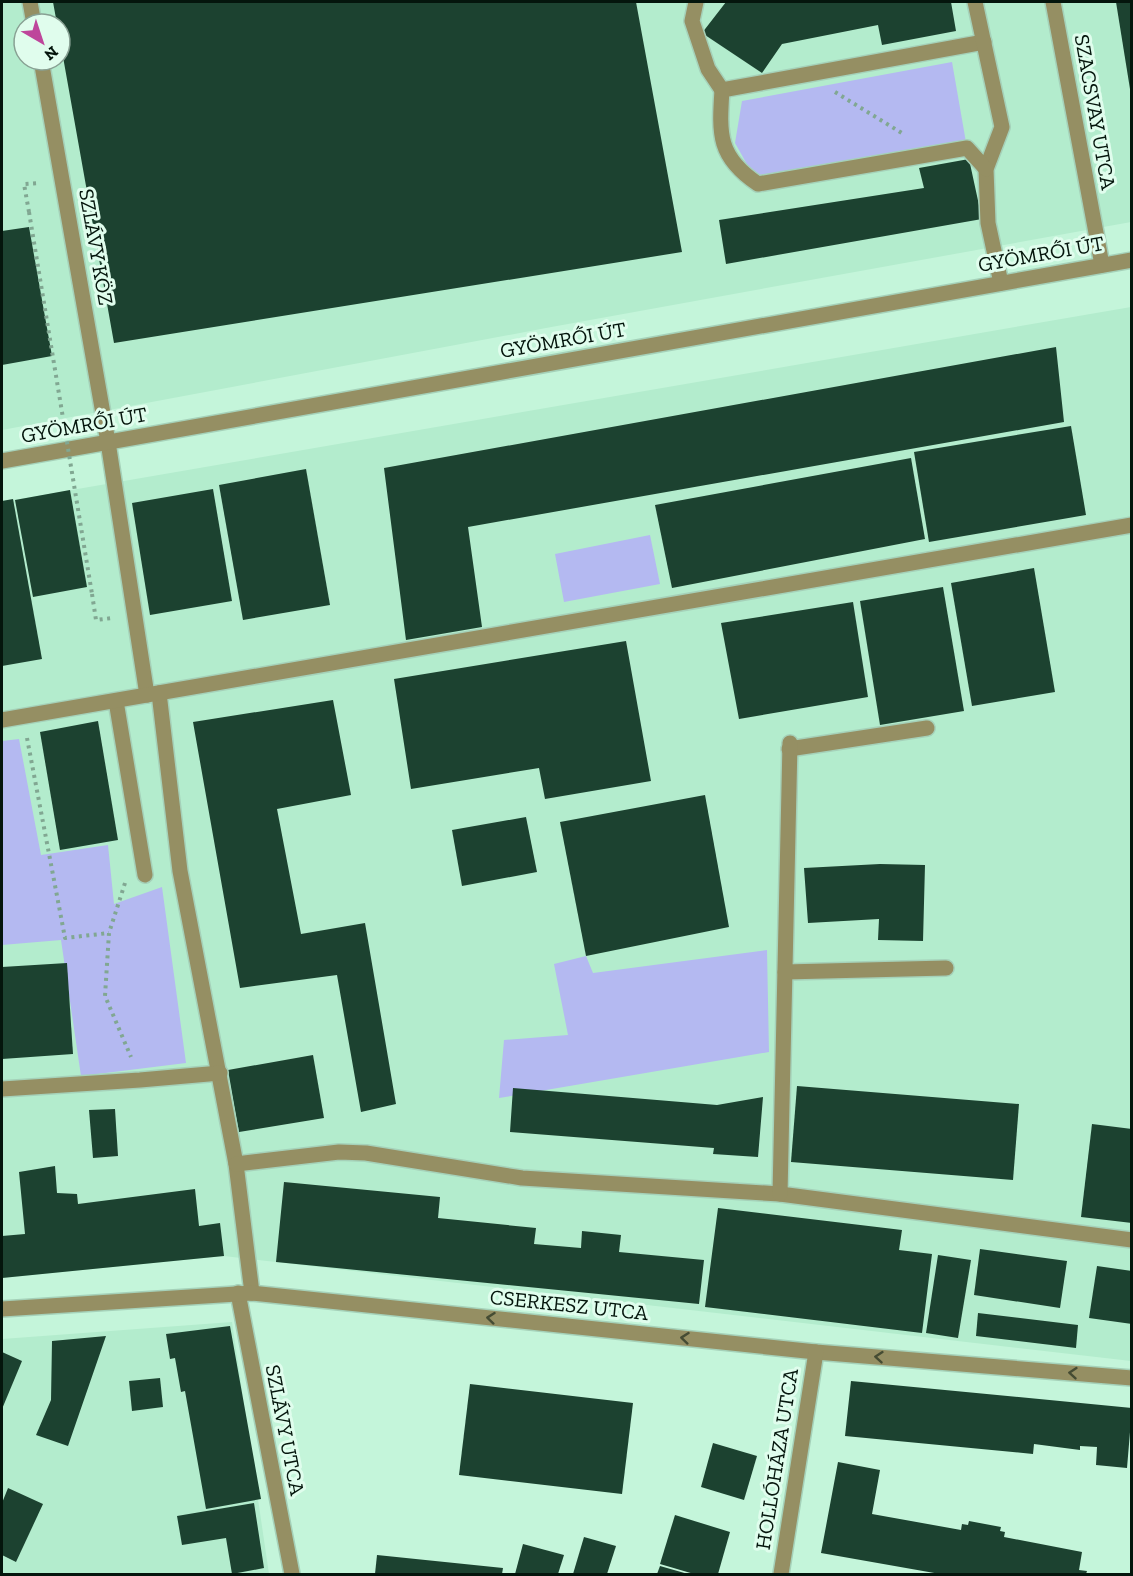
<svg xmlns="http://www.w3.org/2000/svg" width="1133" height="1576" font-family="'Zilla Slab',serif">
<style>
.built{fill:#b3eccd;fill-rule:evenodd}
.green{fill:#b4b9f1}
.building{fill:#1c4230}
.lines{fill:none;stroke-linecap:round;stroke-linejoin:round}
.service-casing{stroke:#a5d1b9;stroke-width:18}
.minor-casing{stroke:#a5d1b9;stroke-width:18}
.tertiary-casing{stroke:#a5d1b9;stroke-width:18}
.path{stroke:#81a792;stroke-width:4;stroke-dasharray:3 4.5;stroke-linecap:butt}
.service{stroke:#958f63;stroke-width:15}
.minor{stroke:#958f63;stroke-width:15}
.tertiary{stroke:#958f63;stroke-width:15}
.path-bridge{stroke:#81a792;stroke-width:4;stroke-dasharray:3 4.5;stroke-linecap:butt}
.oneway{stroke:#454c33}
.labels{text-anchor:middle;stroke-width:6;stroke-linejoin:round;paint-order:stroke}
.street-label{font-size:21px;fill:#04150c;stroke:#e0fded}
</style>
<rect width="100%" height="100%" fill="#c4f5da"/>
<g class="built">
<path d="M2 2H1131V222L546 328 2 430ZM24 24H60V60H24Z"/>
<polygon points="1131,307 1131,1361 224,1256 2,1278 2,502"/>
<polygon points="232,1322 269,1574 2,1574 2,1339"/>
</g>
<g class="green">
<polygon points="952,62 967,148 758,184 735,143 742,101"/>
<polygon points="650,535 660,584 564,602 555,554"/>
<polygon points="19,739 41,855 108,845 114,904 162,887 186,1063 81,1076 61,940 2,945 2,741"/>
<polygon points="767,950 769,1052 499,1098 504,1040 568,1035 554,964 586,956 593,973"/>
</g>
<g class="building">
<polygon points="53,2 636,2 682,252 114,343 60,40 60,24 57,24"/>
<polygon points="726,2 951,2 956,31 882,45 878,25 782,44 762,73 702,33"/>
<polygon points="1116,2 1132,2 1132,89 1130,89"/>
<polygon points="969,159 982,219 726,264 719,220 924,188 919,168"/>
<polygon points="29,227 52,356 2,365 2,231"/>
<polygon points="1056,347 1064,422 468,527 482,627 406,640 384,468"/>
<polygon points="1071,426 1086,515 929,542 914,452"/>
<polygon points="911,458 925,539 672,588 655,505"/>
<polygon points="306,469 330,605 243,620 219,485"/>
<polygon points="213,489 232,601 150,615 132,503"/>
<polygon points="70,490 87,587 33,597 15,500"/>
<polygon points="13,499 42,659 2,666 2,501"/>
<polygon points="1034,568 1055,692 972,706 951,583"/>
<polygon points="943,587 964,711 880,725 860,601"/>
<polygon points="853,602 868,697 739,719 721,623"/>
<polygon points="626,641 651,781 545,799 539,768 411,789 394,679"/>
<polygon points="333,700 351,795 277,809 301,934 365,923 396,1104 361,1112 337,975 240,988 193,722"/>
<polygon points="98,721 118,840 60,850 40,732"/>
<polygon points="705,795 729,927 586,956 560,822"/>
<polygon points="526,817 537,872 462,886 452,830"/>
<polygon points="880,864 925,865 923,941 878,940 879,919 808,923 804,868"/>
<polygon points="67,963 73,1054 2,1059 2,967"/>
<polygon points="313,1055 324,1118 239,1132 228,1070"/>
<polygon points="797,1086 1019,1104 1013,1180 791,1162"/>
<polygon points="513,1088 717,1105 763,1097 758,1157 713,1154 714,1148 510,1132"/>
<polygon points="115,1109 118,1156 93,1158 89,1110"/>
<polygon points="1092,1124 1132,1129 1132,1223 1081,1217"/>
<polygon points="55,1166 57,1193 77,1194 78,1204 195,1189 199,1226 220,1223 224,1256 2,1278 2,1236 25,1234 19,1172"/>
<polygon points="284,1182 440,1197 438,1218 536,1228 534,1244 581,1248 582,1231 621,1235 619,1252 704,1260 699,1304 276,1262"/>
<polygon points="718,1208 902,1230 899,1250 932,1254 922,1333 705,1307"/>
<polygon points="980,1249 1067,1261 1060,1308 974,1295"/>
<polygon points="938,1255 971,1260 958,1338 926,1333"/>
<polygon points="1097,1266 1132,1271 1132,1324 1089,1318"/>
<polygon points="978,1313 1078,1325 1076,1348 976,1336"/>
<polygon points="230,1326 261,1499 206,1509 185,1391 181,1392 175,1358 170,1359 166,1334"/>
<polygon points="106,1336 68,1446 36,1435 51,1400 52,1341"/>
<polygon points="2,1352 22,1361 2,1409"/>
<polygon points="160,1378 163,1407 132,1411 129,1381"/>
<polygon points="851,1381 1132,1408 1127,1468 1096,1465 1097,1447 1080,1446 1080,1450 1034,1444 1033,1454 845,1436"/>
<polygon points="470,1384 633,1403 622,1494 459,1475"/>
<polygon points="713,1443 757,1456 744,1500 701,1487"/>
<polygon points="838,1462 880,1470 872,1514 961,1530 962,1524 968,1525 969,1521 1001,1527 1000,1531 1005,1532 1004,1537 1082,1552 1079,1570 1087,1571 1086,1574 940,1574 821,1553"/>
<polygon points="8,1488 43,1504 16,1562 2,1555 2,1503"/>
<polygon points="254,1503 264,1568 232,1574 226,1538 182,1545 177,1516"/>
<polygon points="675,1515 730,1532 718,1574 694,1574 660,1564"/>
<polygon points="584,1537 616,1546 607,1574 573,1574"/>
<polygon points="523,1544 564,1555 558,1574 515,1574"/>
<polygon points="377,1555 503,1568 502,1574 375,1574"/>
<polygon points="660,1566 688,1574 657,1574"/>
</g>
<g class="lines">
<defs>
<g id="service">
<polyline points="30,2 34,24"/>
<polyline points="696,2 692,21 708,69 722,90 984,42"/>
<polyline points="975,2 1002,127 986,169 988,223 1001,283"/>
<polyline points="41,60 108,442 147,695"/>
<path d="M722 90C719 135 718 157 758 184L967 148 986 169"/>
<polyline points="159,693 180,871 236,1164 252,1293"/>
<polyline points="116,701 145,875"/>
<polyline points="2,720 1132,525"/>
<polyline points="789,749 927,728"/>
<polyline points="785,972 946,968"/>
<polyline points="2,1089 140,1080 220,1073"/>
<polyline points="236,1164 339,1152 366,1153 522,1178 780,1194 1132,1240"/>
<polyline points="780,1194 790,743"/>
</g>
<g id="minor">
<polyline points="1053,2 1102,265"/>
<polyline points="238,1293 292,1574"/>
<polyline points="2,1309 252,1293 816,1352 1132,1378"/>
<polyline points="781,1574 816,1352"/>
</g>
<polyline id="tertiary" points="2,461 1132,260"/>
</defs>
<use href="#service" class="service-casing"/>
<use href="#minor" class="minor-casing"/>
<use href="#tertiary" class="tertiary-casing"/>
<g class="path">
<polyline points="835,92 905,135"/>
<polyline points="29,212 24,184 40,183"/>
<polyline points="92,594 96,620 112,618"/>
<polyline points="27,738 65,938 109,933"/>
<polyline points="125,883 109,933 105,996 131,1057"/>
</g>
<use href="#service" class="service"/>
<use href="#minor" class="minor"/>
<use href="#tertiary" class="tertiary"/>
<polyline class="path-bridge" points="29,212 92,594"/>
</g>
<defs><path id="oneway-chevron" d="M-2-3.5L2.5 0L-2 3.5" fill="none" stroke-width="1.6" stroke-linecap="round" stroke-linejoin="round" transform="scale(1.5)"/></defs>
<g class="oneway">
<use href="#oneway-chevron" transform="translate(491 1318) rotate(-174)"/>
<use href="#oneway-chevron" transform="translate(685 1338) rotate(-174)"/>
<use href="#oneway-chevron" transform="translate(879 1357) rotate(-175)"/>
<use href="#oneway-chevron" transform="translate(1073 1373) rotate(-175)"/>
</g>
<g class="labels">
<g class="street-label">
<text transform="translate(1095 112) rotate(80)" y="7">SZACSVAY UTCA</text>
<text transform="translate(96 247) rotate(80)" y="7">SZLÁVY KÖZ</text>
<text transform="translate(1041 254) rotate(-10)" y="7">GYÖMRŐI ÚT</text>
<text transform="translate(563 340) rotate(-10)" y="7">GYÖMRŐI ÚT</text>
<text transform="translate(84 425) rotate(-10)" y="7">GYÖMRŐI ÚT</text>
<text transform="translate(569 1305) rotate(6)" y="7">CSERKESZ UTCA</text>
<text transform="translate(285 1430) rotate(79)" y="7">SZLÁVY UTCA</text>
<text transform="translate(777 1459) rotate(-81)" y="7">HOLLÓHÁZA UTCA</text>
</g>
</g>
<rect width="1133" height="1576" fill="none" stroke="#04150c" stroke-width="6"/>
<g transform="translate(42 42) rotate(141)"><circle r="28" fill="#e0fded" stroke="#88a093" stroke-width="1.5"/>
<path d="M0-4.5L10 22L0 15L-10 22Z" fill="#be469b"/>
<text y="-9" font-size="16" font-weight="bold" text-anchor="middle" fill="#04150c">N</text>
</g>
</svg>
